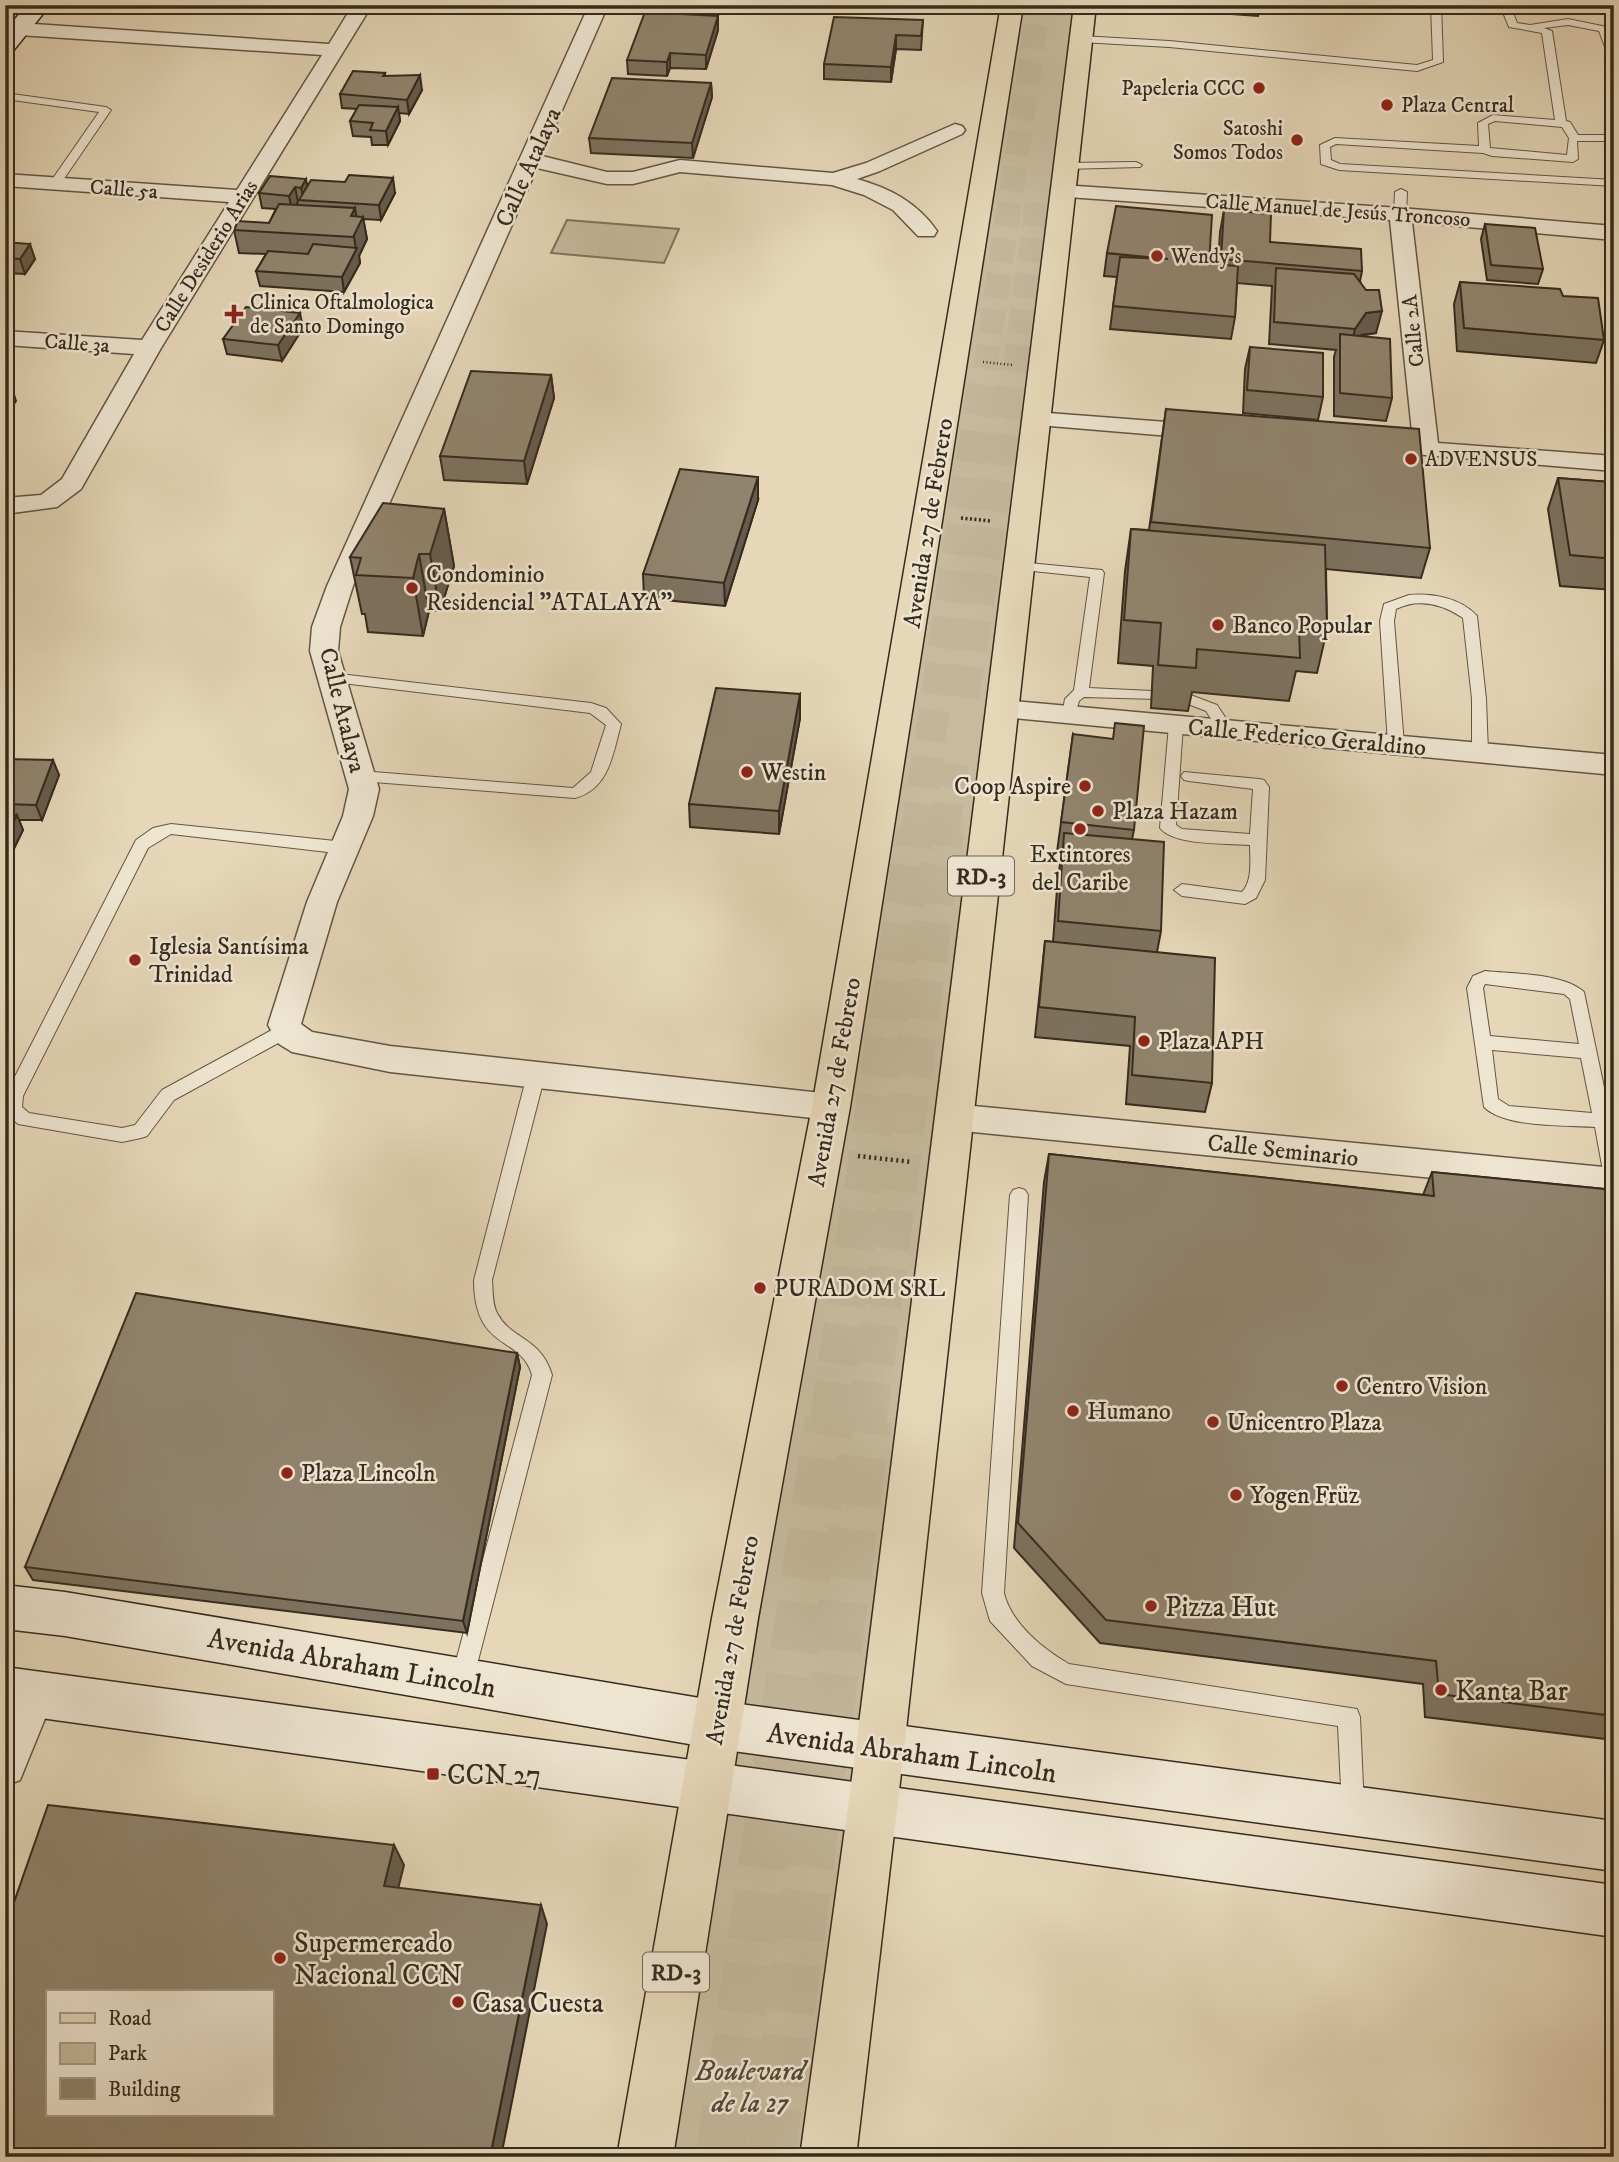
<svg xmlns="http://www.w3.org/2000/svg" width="1619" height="2162" font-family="'IM FELL DW Pica',serif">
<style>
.green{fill:#c7ba9e;stroke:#7e725e;stroke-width:2}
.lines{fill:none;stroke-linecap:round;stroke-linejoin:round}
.motorway-tunnel-far3{stroke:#c2b599;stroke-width:24;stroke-dasharray:24 12;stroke-linecap:butt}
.motorway-tunnel-far2{stroke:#c2b599;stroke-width:31;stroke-dasharray:31 16;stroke-linecap:butt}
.motorway-tunnel-far1{stroke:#c2b599;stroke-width:39;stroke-dasharray:39 19;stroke-linecap:butt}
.motorway-tunnel{stroke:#c2b599;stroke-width:49;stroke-dasharray:49 24;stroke-linecap:butt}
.service-casing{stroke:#625644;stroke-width:2}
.minor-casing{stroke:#625644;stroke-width:3}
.secondary-casing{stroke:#362b1e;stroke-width:3}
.primary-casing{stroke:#362b1e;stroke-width:3}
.path-far2{stroke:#362b1e;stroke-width:2.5;stroke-dasharray:1 2.5;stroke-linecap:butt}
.path-far1{stroke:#362b1e;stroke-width:3.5;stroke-dasharray:2 2.5;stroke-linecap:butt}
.path{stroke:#362b1e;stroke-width:4.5;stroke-dasharray:2 3.5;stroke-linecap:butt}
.service{fill:#eee5d1;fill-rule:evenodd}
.minor{fill:#eee5d1;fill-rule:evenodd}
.secondary{fill:#eee5d1;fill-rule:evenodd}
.primary{fill:#e5d7b8;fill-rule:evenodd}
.wall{fill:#7d725f;stroke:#362b1e;stroke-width:2}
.shaded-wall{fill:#665c4d;stroke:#362b1e;stroke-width:2}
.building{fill:#91846e;stroke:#362b1e;stroke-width:2;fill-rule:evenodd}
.poi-dot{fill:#8f2418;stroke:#eee5d1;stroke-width:2.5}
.labels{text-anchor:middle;stroke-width:5;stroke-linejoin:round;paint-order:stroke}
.far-poi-label{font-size:21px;fill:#362b1e;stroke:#eee5d1;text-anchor:start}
.far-street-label{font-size:21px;fill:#362b1e;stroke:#eee5d1}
.shield{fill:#eee5d1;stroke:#6d6354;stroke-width:2}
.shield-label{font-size:23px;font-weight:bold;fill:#362b1e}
.street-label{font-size:24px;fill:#362b1e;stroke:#eee5d1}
.poi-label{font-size:24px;fill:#362b1e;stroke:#eee5d1;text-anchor:start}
.near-poi-label{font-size:28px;fill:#362b1e;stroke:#eee5d1;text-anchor:start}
.near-street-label{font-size:28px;fill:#362b1e;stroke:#eee5d1}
.near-park-label{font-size:28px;font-style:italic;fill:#534838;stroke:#eee5d1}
</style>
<rect width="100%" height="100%" fill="#e5d7b8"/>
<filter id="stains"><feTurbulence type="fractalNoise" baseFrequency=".00286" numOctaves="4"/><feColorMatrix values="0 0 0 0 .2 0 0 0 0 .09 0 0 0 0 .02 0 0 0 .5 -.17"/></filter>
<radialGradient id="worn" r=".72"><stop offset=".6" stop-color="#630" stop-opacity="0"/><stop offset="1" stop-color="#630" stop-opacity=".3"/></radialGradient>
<g class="green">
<polygon points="1018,5 1077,5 811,2157 669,2157 829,1195"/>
<polygon points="567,220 679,229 664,263 551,253"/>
</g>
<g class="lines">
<g class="motorway-tunnel-far3">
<polyline points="985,369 1039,5"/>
<polyline points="1015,369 1038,193"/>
</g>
<g class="motorway-tunnel-far2">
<polyline points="964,697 1015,367"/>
<polyline points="916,834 985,367"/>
<polyline points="944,834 953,764"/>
</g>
<g class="motorway-tunnel-far1">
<polyline points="829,1421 916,832"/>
<polyline points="867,1421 944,832"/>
</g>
<g class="motorway-tunnel">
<polyline points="720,2157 829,1420"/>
<polyline points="771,2157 867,1420"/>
</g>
<defs>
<g id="service">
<polygon points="1431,5 1441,5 1443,62 1417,71 1169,47 1081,42 1076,39 1081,36 1169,41 1417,65 1433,60"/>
<path d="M1500 5H1510L1517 23 1530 25 1568 19 1607 27 1614 43V60L1609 57 1599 31 1568 25 1544 28 1552 31 1566 121 1570 122 1578 135H1614V141H1577L1578 159 1573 162 1492 156 1483 153 1336 144 1330 147 1331 160 1340 164 1614 180V186L1339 170 1321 164 1320 145 1335 138 1479 146 1478 123 1493 115 1555 120 1542 33 1509 27ZM1495 121 1562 127 1569 138 1567 155 1490 148 1488 124Z"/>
<polygon points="5,93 106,107 111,110 59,186 49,184 99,112 5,99"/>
<polygon points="1136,162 1142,165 1140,167 1065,169 1059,166 1065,163"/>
<polygon points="1401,189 1407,192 1406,214 1400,217 1394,214 1395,192"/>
<polygon points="1018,562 1102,570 1104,573 1089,688 1152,691 1159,696 1157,699 1084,697 1079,701 1074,718 1064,718 1062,715 1065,699 1074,690 1090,577 1013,569 1013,563"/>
<path d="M1409 595C1432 593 1461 598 1477 616L1486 699 1488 752 1485 756H1475L1472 752V699L1463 618C1442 604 1419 598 1396 609L1394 621 1404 744 1396 749 1388 744 1380 621 1384 604Z"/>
<path d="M331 673 591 703 606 708 621 724C613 754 609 789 575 798L361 781 353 776 361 771 573 788 591 772 606 725 590 713 326 681 324 678 326 675Z"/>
<polygon points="1188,694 1217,705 1233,729 1230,733 1220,733 1206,711 1183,702 1181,699 1183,696"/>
<path d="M1176 720 1183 725 1176 825 1182 829 1250 834 1253 789 1189 781 1184 780 1181 776 1184 772 1259 779 1264 780 1269 787 1265 880 1256 898 1245 904 1182 896 1174 890 1182 884 1242 892C1253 880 1250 860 1250 845 1227 843 1174 846 1160 828L1169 725Z"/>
<polygon points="171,824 345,842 353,848 345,854 171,834 148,848 23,1096 22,1107 29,1113 122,1128 135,1125 162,1090 281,1025 293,1025 296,1030 293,1035 174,1100 147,1136 141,1138 122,1142 18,1124 5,1112 5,1096 136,840 153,828"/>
<path d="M1485 971C1513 974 1563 973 1584 992L1614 1135V1189L1608 1187 1605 1182 1595 1127C1565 1125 1505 1128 1484 1107L1467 988 1473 976ZM1485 984 1564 994 1570 999 1579 1044 1490 1036 1483 988ZM1492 1050 1581 1058 1592 1113 1509 1106 1498 1099Z"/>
<path d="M536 1068 542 1070 545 1075 492 1280C493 1291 492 1304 497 1313 511 1340 541 1337 552 1375L473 1680 470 1687 462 1690 454 1687 451 1680 532 1375C521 1335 474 1352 474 1280L527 1075 530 1070Z"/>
<path d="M1019 1188 1025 1190 1028 1195 1004 1593C1011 1623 1043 1649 1069 1664L1357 1709 1360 1717 1364 1808 1361 1816 1353 1819 1345 1816 1342 1808 1338 1726 1066 1684 1032 1666 990 1621 982 1593 1010 1195 1013 1190Z"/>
</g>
<g id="minor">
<polygon points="353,5 372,5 161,348 81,489 57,507 5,514 5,498 41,495 62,479 134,354 5,345 5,331 142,340 229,202 5,186 5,174 237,190 322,55 19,35 9,29 19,23 329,44"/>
<path d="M589 5H608L542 156 607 172H633L680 160 833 173 866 163 955 124 962 126 965 130 962 134 880 171 857 179C889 188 917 202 937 231L934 236H918L893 210 864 195 832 185 680 172 633 184H607L537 168 353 586 340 627 338 651 379 789 373 816 337 902 301 1024 312 1032 390 1046 831 1094 843 1098 848 1107 843 1116 831 1120 390 1072 292 1052 279 1044 268 1025 307 902 343 816 349 789 310 651 312 627 327 586Z"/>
<polygon points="1062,185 1400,208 1614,226 1614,240 1412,222 1438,443 1614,456 1614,471 1366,450 1363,445 1366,440 1375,438 1413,441 1390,220 1054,196 1051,191 1054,186"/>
<polygon points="1035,412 1206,425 1215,427 1218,432 1215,437 1206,439 1026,424 1023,419 1026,414"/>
<polygon points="1001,700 1614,755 1614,775 991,716 987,709 991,702"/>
<polygon points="953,1104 1614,1168 1614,1196 953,1130 941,1126 936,1117 941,1108"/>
<polygon points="34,1674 49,1680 55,1694 20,1780 5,1786 5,1713 19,1680"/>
</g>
<g id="secondary">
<polygon points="27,5 50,5 13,51 5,53 5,31"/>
<polygon points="5,1585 65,1592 718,1701 1614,1821 1614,1871 718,1749 65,1636 5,1629"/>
<polygon points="5,1667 1614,1885 1614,1937 5,1713"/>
</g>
<g id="primary">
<polygon points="1001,5 1023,5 850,1107 758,1618 673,2157 617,2157 712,1618 812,1107"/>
<polygon points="1074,5 1096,5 904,1748 856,2157 800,2157 856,1748"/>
</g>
</defs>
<use href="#service" class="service-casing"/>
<use href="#minor" class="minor-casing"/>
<use href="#secondary" class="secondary-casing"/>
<use href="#primary" class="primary-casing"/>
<polyline class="path-far2" points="983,362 1013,365"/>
<polyline class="path-far1" points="961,518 991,521"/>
<polyline class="path" points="858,1156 912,1162"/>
<use href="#service" class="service"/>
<use href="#minor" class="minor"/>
<use href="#secondary" class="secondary"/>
<use href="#primary" class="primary"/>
</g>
<g class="wall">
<polygon points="1205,5 1260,5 1258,16 1204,12"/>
<polygon points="718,16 718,30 706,69 670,68 667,76 628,74 627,60"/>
<polygon points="923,20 921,50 896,49 891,82 824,79 824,64"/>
<polygon points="385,73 385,76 422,90 409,114 399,113 400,121 388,145 372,145 371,137 353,136 350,121 357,109 342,108 340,94"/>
<polygon points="711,83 712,97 693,158 591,153 589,138"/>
<polygon points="308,185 395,193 381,220 363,219 367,239 359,256 360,263 344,292 260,286 256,271 266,254 239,253 234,230 269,223 276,209 262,208 259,193"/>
<polygon points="1224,210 1270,242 1362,271 1360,281 1376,333 1360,336 1392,398 1386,421 1334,416 1334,357 1336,350 1269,344 1272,286 1237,283 1235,317 1231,339 1110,329 1117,277 1104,276 1107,253 1218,265 1220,232"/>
<polygon points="1485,224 1543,269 1538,284 1487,280 1481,239"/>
<polygon points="5,242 35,259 25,274 5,273"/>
<polygon points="1460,282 1563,296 1604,340 1596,363 1457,351 1454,304"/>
<polygon points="303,328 282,361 227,354 223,339"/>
<polygon points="1250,347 1323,397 1318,420 1243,413 1245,369"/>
<polygon points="551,375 554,398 527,484 444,480 440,456"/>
<polygon points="1166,409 1430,548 1421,578 1326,569 1327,630 1317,673 1296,671 1289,701 1192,692 1188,711 1151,708 1153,666 1118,663 1125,571 1131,529 1149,530"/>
<polygon points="1614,472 1614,590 1560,586 1548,509 1558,478 1610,482"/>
<polygon points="758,500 725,606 644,598 643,574"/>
<polygon points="444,509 454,566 440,611 429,611 423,636 368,632 365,614 362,614 350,557"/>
<polygon points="800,694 800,718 779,834 690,827 689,804"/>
<polygon points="1073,734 1134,830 1132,839 1161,931 1157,952 1212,1083 1205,1112 1126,1104 1130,1046 1035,1037 1045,941 1053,942 1058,876 1062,853 1057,852"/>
<polygon points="5,759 59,775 42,820 19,820 23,830 5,867"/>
<polygon points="1049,1154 1423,1195 1432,1172 1614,1190 1614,1740 1425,1717 1423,1684 1100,1643 1014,1548 1044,1182"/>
<polygon points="517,1353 520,1367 467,1633 33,1580 25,1567"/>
</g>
<g class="shaded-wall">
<polygon points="718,16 718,30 706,69 706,55"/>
<polygon points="896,35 896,49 891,82 891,67"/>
<polygon points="670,53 670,68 667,76 667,62"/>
<polygon points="420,75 422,90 409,114 407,100"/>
<polygon points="711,83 712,97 693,158 692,143"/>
<polygon points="398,107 400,121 388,145 386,131"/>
<polygon points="393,178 395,193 381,220 379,205"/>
<polygon points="306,179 309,194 304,200 301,188"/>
<polygon points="295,187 298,202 292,211 289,196"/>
<polygon points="355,208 358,226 363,217 367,239 359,256 360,263 344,292 342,277 356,250 351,216"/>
<polygon points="30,244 35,259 25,274 20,259"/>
<polygon points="1382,311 1376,333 1361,335 1350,351 1355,329 1366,313"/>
<polygon points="300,313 303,328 282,361 278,345"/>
<polygon points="551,375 554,398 527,484 524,461"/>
<polygon points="11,385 16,401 5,416 5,393"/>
<polygon points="758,477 758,500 725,606 724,583"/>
<polygon points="444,509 454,566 440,611 430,554"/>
<polygon points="419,554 429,611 423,636 413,578"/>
<polygon points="800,694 800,718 779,834 779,811"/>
<polygon points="53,760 59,775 42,820 36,805"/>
<polygon points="17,815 23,830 5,867 5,838"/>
<polygon points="517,1353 520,1367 467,1633 463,1621"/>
<polygon points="394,1845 404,1865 394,1905 384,1886"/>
<polygon points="541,1905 547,1924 501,2157 490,2157"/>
</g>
<g class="building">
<polygon points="645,12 718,16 706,55 670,53 667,62 627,60"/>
<polygon points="834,17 923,20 921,36 896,35 891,67 824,64"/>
<polygon points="353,71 385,73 383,76 420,75 407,100 340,94"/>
<polygon points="612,78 711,83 692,143 589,138"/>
<polygon points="359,105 398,107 386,131 370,130 373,123 350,121"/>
<polygon points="349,175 393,178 379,205 299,200 311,180 345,182"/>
<polygon points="270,176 306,179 301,188 295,187 289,196 259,193"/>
<polygon points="279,204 355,208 351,216 363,217 353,237 234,230 238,221 269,223"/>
<polygon points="1116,206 1212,215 1209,264 1238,266 1235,317 1113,306 1120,257 1168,259 1107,253"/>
<polygon points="1224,210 1271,214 1270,242 1361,249 1362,271 1221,259"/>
<polygon points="1485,224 1535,228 1543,269 1491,265"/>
<polygon points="5,242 30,244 20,259 5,258"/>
<polygon points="313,244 357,248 342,277 256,271 268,251 308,254"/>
<polygon points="1276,268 1354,274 1366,290 1379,290 1382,311 1366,313 1355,329 1274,322"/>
<polygon points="1460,282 1560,289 1563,296 1598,298 1604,340 1464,328"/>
<polygon points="246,307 300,313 278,345 223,339"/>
<polygon points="1340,334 1390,339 1392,398 1340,393"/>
<polygon points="1250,347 1323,353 1323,397 1247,390"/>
<polygon points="471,371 551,375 524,461 440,456"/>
<polygon points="5,385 11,385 5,393"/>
<polygon points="1166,409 1419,429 1430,548 1151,522"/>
<polygon points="680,469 758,477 724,583 643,574"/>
<polygon points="1614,472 1614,559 1570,555 1558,478 1611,482"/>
<polygon points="383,503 444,509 430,554 419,554 413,578 356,575 361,558 350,557"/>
<polygon points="1131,529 1325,545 1327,630 1299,628 1300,658 1197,649 1196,668 1158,665 1161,623 1124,620"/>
<polygon points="716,688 800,694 779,811 689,804"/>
<polygon points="1115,723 1144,726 1134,830 1061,822 1073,734 1113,739"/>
<polygon points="5,759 53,760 36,805 5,804"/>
<polygon points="5,814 17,815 5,838"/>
<polygon points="1064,833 1164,842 1161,931 1058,921"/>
<polygon points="1045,941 1215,958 1212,1083 1132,1075 1135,1017 1039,1007"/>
<polygon points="1049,1154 1434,1196 1432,1172 1614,1190 1614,1716 1439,1694 1436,1661 1106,1620 1018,1523"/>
<polygon points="136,1293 517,1353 463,1621 25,1567"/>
<path d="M48 1805 394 1845 384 1886 541 1905 490 2157H5V1928ZM47 1992H271V2115H47Z"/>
</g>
<g class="poi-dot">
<circle cx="1259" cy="88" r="7"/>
<circle cx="1387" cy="105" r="7"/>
<circle cx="1297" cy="140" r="7"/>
<circle cx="1157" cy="256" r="7"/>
<path d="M230.5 303.5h7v7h7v7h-7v7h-7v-7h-7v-7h7z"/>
<circle cx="1411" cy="459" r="7"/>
<circle cx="412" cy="588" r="7"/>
<circle cx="1218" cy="625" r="7"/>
<circle cx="747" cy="772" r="7"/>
<circle cx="1085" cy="786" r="7"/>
<circle cx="1098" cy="811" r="7"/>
<circle cx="1080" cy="829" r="7"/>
<circle cx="135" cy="960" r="7"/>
<circle cx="1144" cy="1041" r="7"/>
<circle cx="760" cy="1288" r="7"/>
<circle cx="1342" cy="1386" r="7"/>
<circle cx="1073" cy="1411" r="7"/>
<circle cx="1213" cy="1422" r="7"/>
<circle cx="287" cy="1473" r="7"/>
<circle cx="1236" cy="1495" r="7"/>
<circle cx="1151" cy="1606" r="7"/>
<circle cx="1441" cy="1690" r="7"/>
<rect x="426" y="1767" width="14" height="14" rx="3.5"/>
<circle cx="280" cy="1958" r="7"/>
<circle cx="458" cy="2002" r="7"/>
</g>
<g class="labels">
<g class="far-poi-label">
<text x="1245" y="95" text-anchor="end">Papeleria CCC</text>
<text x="1401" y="112">Plaza Central</text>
<text x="1283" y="135" text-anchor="end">Satoshi<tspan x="1283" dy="24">Somos Todos</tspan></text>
<text x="1171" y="263">Wendy's</text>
<text x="250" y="309">Clinica Oftalmologica<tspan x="250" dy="24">de Santo Domingo</tspan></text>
<text x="1425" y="466">ADVENSUS</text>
</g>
<g class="far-street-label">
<text transform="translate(124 189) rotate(4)" y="7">Calle 5a</text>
<text transform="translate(1338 210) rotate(4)" y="7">Calle Manuel de Jesús Troncoso</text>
<text transform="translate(206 256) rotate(-58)" y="7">Calle Desiderio Arias</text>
<text transform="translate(1413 331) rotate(-96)" y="7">Calle 2A</text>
<text transform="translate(77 343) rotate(4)" y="7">Calle 3a</text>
</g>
<g class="shield">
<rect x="948" y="856.5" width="66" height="39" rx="5"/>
<rect x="643" y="1952.5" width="66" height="39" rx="5"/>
</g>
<g class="shield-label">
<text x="981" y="884">RD-3</text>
<text x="676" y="1980">RD-3</text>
</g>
<g class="street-label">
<text transform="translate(528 167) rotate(-66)" y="8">Calle Atalaya</text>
<text transform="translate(928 523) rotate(-81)" y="8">Avenida 27 de Febrero</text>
<text transform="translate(343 710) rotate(76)" y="8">Calle Atalaya</text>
<text transform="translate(1307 737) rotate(5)" y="8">Calle Federico Geraldino</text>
<text transform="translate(834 1082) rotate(-80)" y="8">Avenida 27 de Febrero</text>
<text transform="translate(1283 1150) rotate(6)" y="8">Calle Seminario</text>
<text transform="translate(732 1640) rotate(-80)" y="8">Avenida 27 de Febrero</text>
</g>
<g class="poi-label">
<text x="426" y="582">Condominio<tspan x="426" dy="28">Residencial "ATALAYA"</tspan></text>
<text x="1232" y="633">Banco Popular</text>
<text x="761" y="780">Westin</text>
<text x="1071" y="794" text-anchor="end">Coop Aspire</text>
<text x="1112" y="819">Plaza Hazam</text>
<text x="1080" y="862" text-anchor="middle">Extintores<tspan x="1080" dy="28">del Caribe</tspan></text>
<text x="149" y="954">Iglesia Santísima<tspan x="149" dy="28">Trinidad</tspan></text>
<text x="1158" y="1049">Plaza APH</text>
<text x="774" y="1296">PURADOM SRL</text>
<text x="1356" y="1394">Centro Vision</text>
<text x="1087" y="1419">Humano</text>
<text x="1227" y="1430">Unicentro Plaza</text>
<text x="301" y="1481">Plaza Lincoln</text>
<text x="1250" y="1503">Yogen Früz</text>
</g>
<g class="near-poi-label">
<text x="1165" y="1616">Pizza Hut</text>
<text x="1455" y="1700">Kanta Bar</text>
<text x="447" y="1784">CCN 27</text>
<text x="294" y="1952">Supermercado<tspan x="294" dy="32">Nacional CCN</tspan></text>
<text x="472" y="2012">Casa Cuesta</text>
</g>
<g class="near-street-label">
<text transform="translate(352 1662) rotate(10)" y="10">Avenida Abraham Lincoln</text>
<text transform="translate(912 1752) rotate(8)" y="10">Avenida Abraham Lincoln</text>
</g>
<g class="near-park-label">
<text x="750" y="2080">Boulevard<tspan x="750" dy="32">de la 27</tspan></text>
</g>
</g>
<rect width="1619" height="2162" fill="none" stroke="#e5d7b8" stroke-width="28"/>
<rect x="7" y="7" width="1605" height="2148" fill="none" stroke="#362b1e" stroke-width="3.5"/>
<rect x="14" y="14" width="1591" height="2134" fill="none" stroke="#362b1e" stroke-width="2"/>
<rect x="46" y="1990" width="228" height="126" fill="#eee5d1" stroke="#a49b89" stroke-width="2"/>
<rect x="60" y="2013" width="35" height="10" fill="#e5d7b8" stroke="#a49b89" stroke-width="2"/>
<text x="108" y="2025" font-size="21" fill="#362b1e">Road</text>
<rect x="60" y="2043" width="35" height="21" fill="#c7ba9e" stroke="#a49b89" stroke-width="2"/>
<text x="108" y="2060" font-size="21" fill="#362b1e">Park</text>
<rect x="60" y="2078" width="35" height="21" fill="#91846e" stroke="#a49b89" stroke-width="2"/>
<text x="108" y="2096" font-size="21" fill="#362b1e">Building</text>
<rect width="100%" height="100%" filter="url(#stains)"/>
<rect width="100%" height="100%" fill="url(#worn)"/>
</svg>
